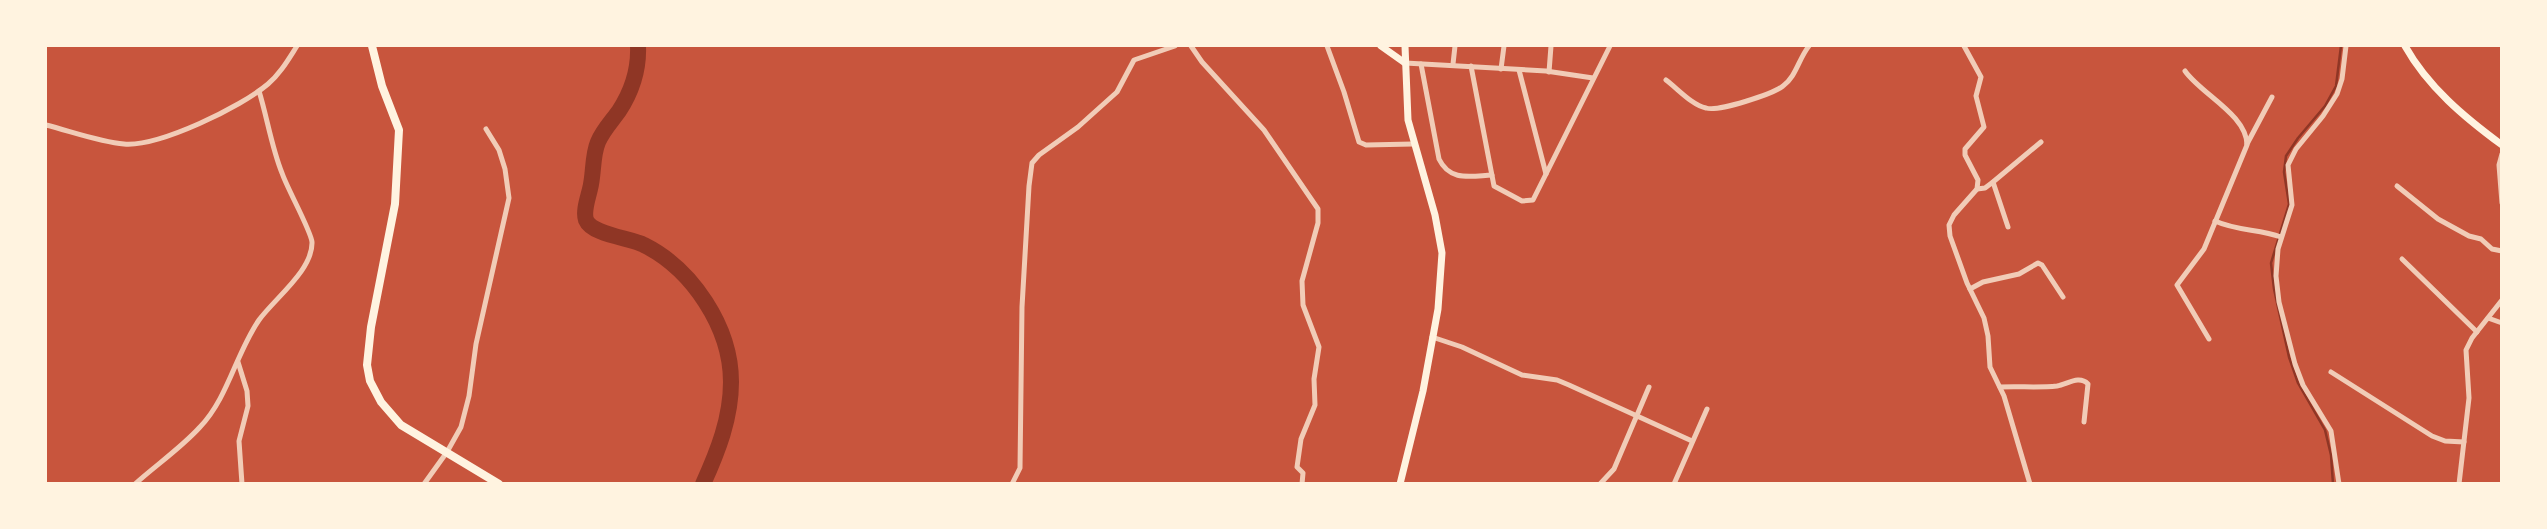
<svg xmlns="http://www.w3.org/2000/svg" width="2547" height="529" font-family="'Fira Sans Condensed',sans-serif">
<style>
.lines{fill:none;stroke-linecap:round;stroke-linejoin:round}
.stream{stroke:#8f3625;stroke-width:2.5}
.river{stroke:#8f3625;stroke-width:16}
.minor{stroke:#f1ccb7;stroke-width:5}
.secondary{stroke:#fff3e0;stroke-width:7}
.primary{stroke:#fff3e0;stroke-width:8}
</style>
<rect width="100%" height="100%" fill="#c8553d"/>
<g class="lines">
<polyline class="stream" points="2333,484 2331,455 2325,430 2298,383 2289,357 2274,289 2271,263 2289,204 2284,172 2286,156 2298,138 2325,106 2336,86 2341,46"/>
<path class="river" d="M638 46C639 69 632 91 619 111 612 121 603 130 598 142 592 156 594 174 590 189 588 198 583 211 586 220 592 235 631 238 644 245 692 269 731 327 731 382 731 418 718 451 703 484"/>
<g class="minor">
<polyline points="1191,46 1202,62 1264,130 1318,209 1318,223 1302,281 1303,305 1319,347 1314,379 1315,405 1301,439 1297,467 1303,473 1302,484"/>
<polyline points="1327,46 1344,92 1359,142 1366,145 1413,144"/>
<polyline points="1964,46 1981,77 1976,96 1984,127 1965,149 1965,155 1978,180 1977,189 1954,215 1949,225 1950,236 1967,283 1984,318 1988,336 1990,367 2004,396 2030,484"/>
<polyline points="1405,63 1546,71 1593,78"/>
<path d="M1421 64 1439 159C1450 182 1471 176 1492 175"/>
<polyline points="1453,64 1455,46"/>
<polyline points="1471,66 1494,186 1522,201 1533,200 1610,46"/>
<polyline points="1501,69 1504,46"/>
<polyline points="1519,70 1546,174"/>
<path d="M2185 71C2201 94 2247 115 2247 145L2204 249 2177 285 2209 339"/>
<polyline points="1549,72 1551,46"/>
<path d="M1666 80C1678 89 1692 105 1706 108 1718 112 1773 94 1783 86 1796 77 1799 58 1809 46"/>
<path d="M46 125C70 131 100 142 124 144 159 147 241 107 268 84 280 74 288 60 297 46"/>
<polyline points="2247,144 2272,97"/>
<polyline points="2502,154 2499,165 2502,203"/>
<polyline points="1993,182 2008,227"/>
<polyline points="2397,186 2438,219 2469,236 2481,239 2492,249 2502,251"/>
<polyline points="1977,189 1985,188 1993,182 2041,142"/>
<path d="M2215 221C2237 231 2259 229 2281 237"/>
<polyline points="2402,259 2477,332"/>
<polyline points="1970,289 1983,282 2019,274 2038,263 2042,265 2063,297"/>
<polyline points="2488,318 2502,323"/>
<polyline points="1432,337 1462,347 1522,375 1557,380 1569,385 1692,441"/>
<polyline points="238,362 247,391 248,406 239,441 242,484"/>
<polyline points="2331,372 2432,436 2445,441 2464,442"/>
<path d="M2000 387C2019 386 2038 388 2057 386 2068 384 2079 375 2088 384L2084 422"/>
<path d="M135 484C156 465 181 448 200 427 228 398 236 353 259 320 275 298 313 270 312 242 311 231 287 188 282 173 272 149 267 117 259 91"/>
<polyline points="424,484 447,452 461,427 469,396 476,344 509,198 505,169 499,150 486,129"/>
<polyline points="1012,484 1020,468 1022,307 1029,186 1032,163 1039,155 1078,127 1117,92 1134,60 1175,46"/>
<polyline points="1600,484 1614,469 1649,387"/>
<polyline points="1674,484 1707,409"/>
<polyline points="2339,484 2331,431 2303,385 2295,364 2279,302 2276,276 2278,249 2292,205 2288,165 2296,149 2323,116 2337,94 2342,79 2346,46"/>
<polyline points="2459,484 2469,398 2466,350 2472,338 2502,300"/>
</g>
<g class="secondary">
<polyline points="1381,46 1405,63"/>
<path d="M2405 46C2428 87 2464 117 2502 145"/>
<polyline points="1400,484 1423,391 1438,309 1442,253 1435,215 1408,120 1405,46"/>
</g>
<polyline class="primary" points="372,46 382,86 399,130 395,204 371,327 367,365 370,381 381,402 401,425 499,484"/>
</g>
<rect width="2547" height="529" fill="none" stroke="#fff3e0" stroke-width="94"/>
</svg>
